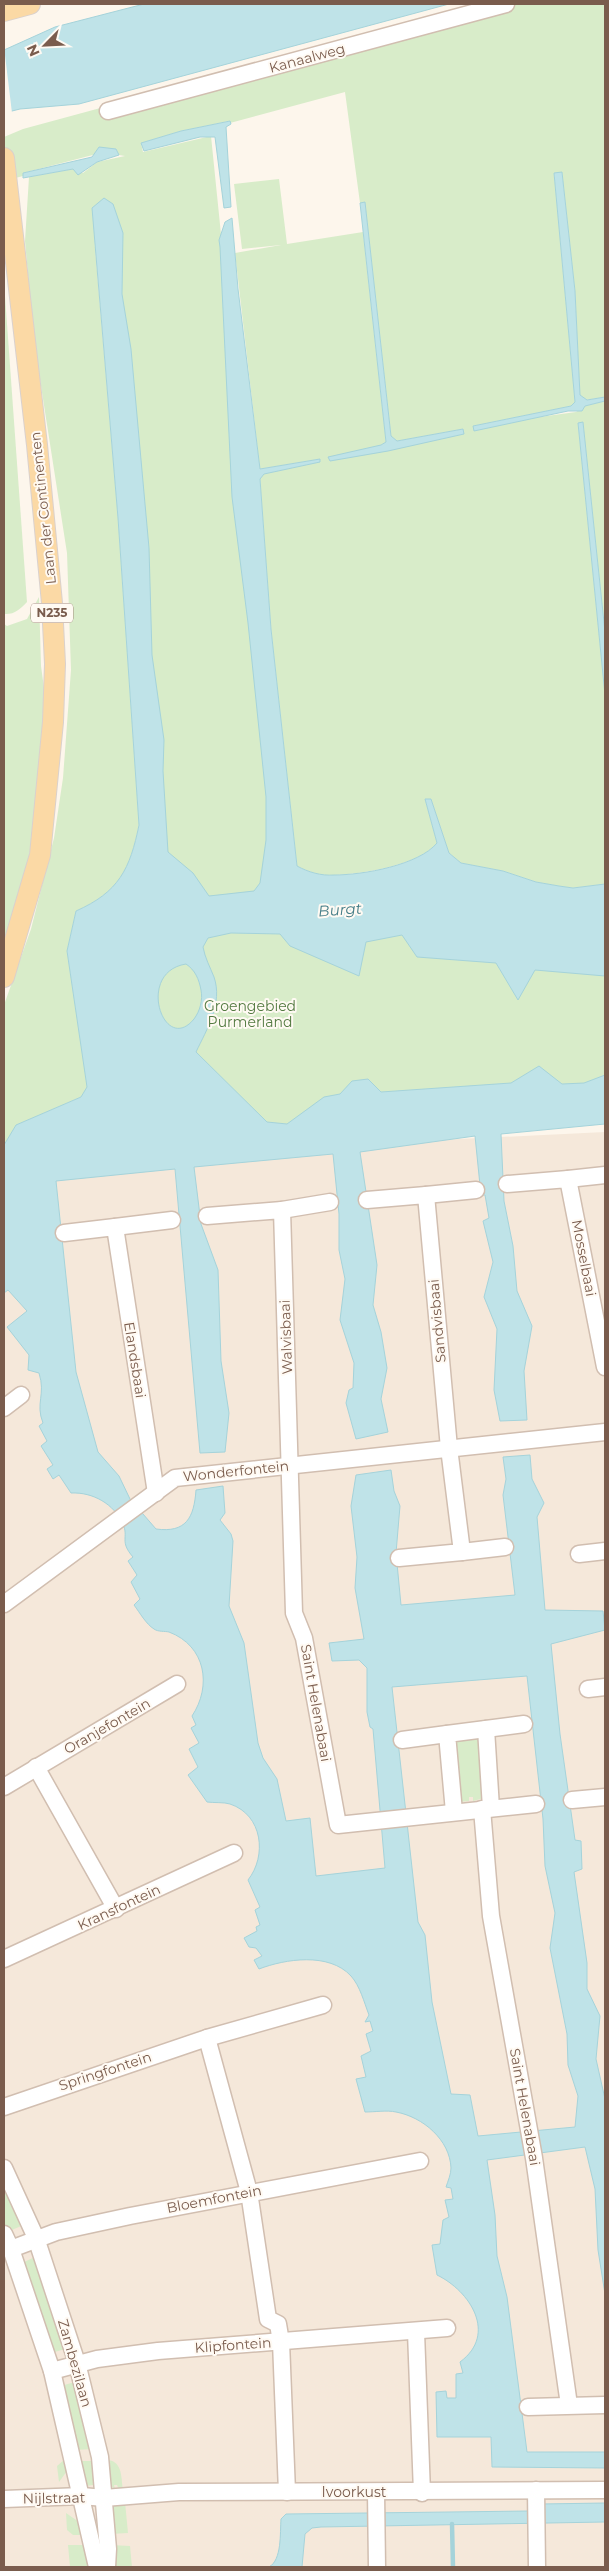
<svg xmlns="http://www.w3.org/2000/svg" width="609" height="2571" font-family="Montserrat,sans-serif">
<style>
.residential{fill:#f5e8da}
.green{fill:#d8ecc9}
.water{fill:#bfe3e8;stroke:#a5d3da;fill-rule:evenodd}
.pier{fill:#fdf6ec}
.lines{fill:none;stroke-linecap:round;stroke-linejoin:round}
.stream{stroke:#a5d3da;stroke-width:4.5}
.minor-casing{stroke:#d1beb0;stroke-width:19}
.major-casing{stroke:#dad1cd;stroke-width:22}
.minor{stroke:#fff;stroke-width:16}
.major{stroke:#fbd9a5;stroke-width:20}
.labels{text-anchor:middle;stroke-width:4;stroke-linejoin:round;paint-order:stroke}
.shield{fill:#fffaf3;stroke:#a28b7f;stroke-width:1}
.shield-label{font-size:12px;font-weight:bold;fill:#7a5c4d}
.street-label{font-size:14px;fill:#7a5c4d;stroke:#fffaf3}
.park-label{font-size:14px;fill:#537a41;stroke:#fffaf3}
.water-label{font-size:15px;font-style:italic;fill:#437c86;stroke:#fffaf3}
</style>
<rect width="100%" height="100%" fill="#fdf6ec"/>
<polygon class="residential" points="605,1132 605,2567 4,2567 4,1161"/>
<g class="green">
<path d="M515 4H605V397L586 400 580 395 575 291 562 173H554L575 402 571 406 473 426 576 412 585 406 605 401V632L583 423H578L605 695V884L573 888 559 886 536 882 503 871 461 863 449 853 431 799H425L437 843C419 865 363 874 334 875 321 876 308 872 297 866L271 629 260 479 263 474 319 462 320 459 260 469 235 253 281 245 242 249 234 184 279 179 287 244 363 232 386 442 381 445 382 451 463 434V429L397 441 391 436 365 203H360L345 92 230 123 229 121 181 131 141 143 143 152 211 136 289 903 605 917V1104L166 1137 122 998 154 836 94 236 118 518 139 824C130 870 119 892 76 911L67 951 88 1087 81 1097 17 1125 4 1145V1005L31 929 54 838 63 778 71 670 67 553 34 341 25 241 29 177 73 169 83 173 97 162 125 156 119 155 116 149 23 173V176L4 181V137L23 129 152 94Z"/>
<path d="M4 282 27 602C20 609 14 615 4 614Z"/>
<polygon points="39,597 41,666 47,710 41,776 26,879 4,967 4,624 7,626 27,619"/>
<polygon points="466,1736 481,1738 481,1779 484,1798 473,1801 473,1797 469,1797 469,1801 458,1802 452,1742"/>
<polygon points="4,2173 26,2224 7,2232 4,2225"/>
<polygon points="39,2255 69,2348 51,2353 20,2264"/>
<polygon points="78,2381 93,2449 75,2450 61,2386"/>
<polygon points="64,2460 67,2471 59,2482 57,2466"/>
<path d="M108 2460C123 2462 121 2478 123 2490H119L117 2485H114L115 2489 109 2484Z"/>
<polygon points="78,2461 95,2461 93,2485 86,2486"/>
<polygon points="125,2502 128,2533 110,2534 111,2508 114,2504"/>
<polygon points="66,2513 79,2522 84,2535 73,2535 67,2530"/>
<polygon points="68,2545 87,2545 91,2567 70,2567"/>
<polygon points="110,2545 130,2546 132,2567 111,2567"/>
</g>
<g class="water">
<polygon points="144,4 449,4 79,104 20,109 4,113 4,50 55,27"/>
<polygon points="230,121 231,124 226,127 231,207 224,208 215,137 200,137 144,151 141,143 181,131"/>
<polygon points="99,147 116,149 119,155 97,162 78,175 73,169 23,178 23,173 92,157"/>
<polygon points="562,172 575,291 580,395 587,400 605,397 605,401 585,406 582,411 568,411 474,431 473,426 571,406 575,402 554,173"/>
<path d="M104 198 113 204 123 233 122 294 131 349 149 548 152 655 164 740 163 771 168 852 193 873 209 896 254 891 260 883 266 840V797L248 623 232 497 220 247 219 240 225 222 232 218 238 289 260 469 320 459V462L264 474 260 479 271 629 297 866C308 872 321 876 334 875 363 875 419 865 437 843L425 799H431L449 853 461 863 503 871 536 882 559 886 573 888 605 884V976L535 970 518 1000 496 963 417 957 402 935 366 942 359 976 290 946 280 934 231 933 208 938 203 947C205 958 210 967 214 977 223 1003 207 1029 196 1052L267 1122 287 1124 324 1097 340 1094 352 1081 368 1079 381 1092 511 1083 539 1066 562 1084 584 1083 605 1075V1124L501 1134 504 1201 513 1246 517 1291 532 1326 524 1371 527 1420 500 1421 494 1390 497 1329 484 1297 493 1262 483 1221 489 1218 485 1195H481L475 1136 360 1152 377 1265 373 1305 381 1332 387 1368 381 1399 388 1432 356 1439 346 1403 349 1390 353 1388 354 1363 340 1320 345 1279 339 1250V1214L333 1154 194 1167 201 1224 218 1270 221 1361 229 1413 225 1452 200 1453 175 1169 56 1181 76 1372 98 1452 119 1476 130 1499 156 1529C186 1533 194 1518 196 1490L223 1486 225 1513 220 1520 231 1534 233 1541 229 1606 244 1643 258 1743 263 1758 277 1779 286 1821 310 1818 316 1876 385 1868 373 1729 370 1727 367 1712V1668L359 1660 332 1661 329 1643 364 1639 355 1588 357 1557 351 1506 356 1475 391 1470 394 1491 400 1506 396 1553 401 1605 515 1595 503 1495 506 1479 503 1457 530 1455 532 1479 544 1503 537 1517 545 1610 603 1611 605 1630 551 1644 560 1734 575 1840 581 1841 582 1869 574 1872 587 1963V1989L600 2016 596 2059 605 2099V2294L598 2250 595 2189 585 2147 487 2160 495 2215 497 2256 507 2297 527 2452H605V2468L492 2467 491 2437H437L436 2392 446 2391 447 2398H456V2374L463 2373 460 2362C498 2334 470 2291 437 2275L432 2245 440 2244 443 2220 449 2217 445 2200 453 2199 451 2188 446 2187C448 2181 451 2174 451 2168 450 2140 423 2117 396 2112 387 2110 375 2112 365 2112L356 2079 366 2077 361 2056 371 2051 366 2034 373 2031 370 2021 365 2022 369 2015C364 2002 360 1986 351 1976 329 1952 285 1959 259 1969L254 1960 262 1956 256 1948 249 1947 244 1938 257 1931 256 1927 260 1925 255 1910 260 1907 248 1880C267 1856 263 1815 230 1804 224 1802 214 1803 207 1802L188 1775 198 1767 189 1749 199 1743 191 1728 196 1725 192 1716C212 1686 206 1646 169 1632 165 1631 158 1632 154 1629 146 1624 140 1613 134 1605L140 1599 131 1582 137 1575 128 1561 133 1557C119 1541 129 1538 123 1524 114 1504 93 1492 71 1493L59 1475 53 1479 47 1469 53 1465 41 1446 47 1441 39 1426 43 1423C35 1403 46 1395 39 1373L28 1370 29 1355 7 1327 27 1311 8 1290 4 1293V1145L16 1125 81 1097 87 1087 67 951 76 911C119 892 130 869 139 825L118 518 92 208ZM186 964C195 970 199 979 201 990 203 1000 200 1011 194 1019 164 1056 135 972 186 964ZM527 1676 543 1819 545 1866 555 1913 550 1948 567 2034 568 2065 578 2096 575 2127 478 2136 470 2095 451 2094 432 2002 425 1935 418 1922 392 1687Z"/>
<polygon points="365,202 391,436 397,441 463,429 464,434 388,451 330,461 328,457 381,445 386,442 360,203"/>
<polygon points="583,422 605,632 605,695 578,423"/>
<path d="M605 2503V2522L321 2527 312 2528 305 2534 302 2567H269C282 2560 280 2533 281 2519L286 2514 529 2511 541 2504Z"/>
</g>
<polygon class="pier" points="4,47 12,113 4,115"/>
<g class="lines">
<polyline class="stream" points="452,2524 453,2567"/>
<defs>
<g id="minor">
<polyline points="108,111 506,4"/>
<polyline points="568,1179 605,1175"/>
<polyline points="507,1184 568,1179 605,1367"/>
<polyline points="426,1195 476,1190"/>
<polyline points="367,1200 426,1195 449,1448 462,1552 399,1558"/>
<polyline points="282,1210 330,1202"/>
<polyline points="207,1216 282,1210 294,1613 304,1638 338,1825 536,1804"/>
<polyline points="115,1227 172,1220"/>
<polyline points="64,1233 115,1227 156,1493"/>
<polyline points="4,1408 21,1395"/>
<polyline points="462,1552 505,1547"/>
<polyline points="579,1554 605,1551"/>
<polyline points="4,1604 175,1478 605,1432"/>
<polyline points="588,1689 605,1687"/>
<polyline points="486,1729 491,1808"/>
<polyline points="402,1740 447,1734"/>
<polyline points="36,1767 116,1909"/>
<polyline points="4,1787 177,1684"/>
<polyline points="572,1800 605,1797"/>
<polyline points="482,1809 491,1916 534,2158 569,2405"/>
<polyline points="454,1812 447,1734 524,1724"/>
<polyline points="4,1959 234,1853"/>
<polyline points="207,2038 249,2192 268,2319 278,2324 281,2342 287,2492"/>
<polyline points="4,2107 207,2038 323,2005"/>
<polyline points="4,2168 36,2238 77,2363 100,2457 108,2549 107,2567"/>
<polyline points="4,2234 11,2249 52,2371 97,2567"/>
<polyline points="11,2249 56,2232 130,2216 420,2161"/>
<polyline points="416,2332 422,2493"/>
<polyline points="52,2371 97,2359 158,2351 447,2328"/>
<polyline points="528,2407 605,2405"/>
<polyline points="536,2490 537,2567"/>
<polyline points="376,2492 377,2567"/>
<polyline points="4,2499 82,2496 104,2498 179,2492 605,2490"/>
</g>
<g id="major">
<polyline points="4,11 30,4"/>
<polyline points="4,158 37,445 52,603 55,664 53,722 40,855 4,977"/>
</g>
</defs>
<use href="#minor" class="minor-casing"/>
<use href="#major" class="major-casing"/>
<use href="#minor" class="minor"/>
<use href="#major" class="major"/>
</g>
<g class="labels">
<rect class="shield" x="31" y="603.5" width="42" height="19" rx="4"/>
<g class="shield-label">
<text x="52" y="617">N235</text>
</g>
<g class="street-label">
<text transform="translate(307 58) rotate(-15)" y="5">Kanaalweg</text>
<text transform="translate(43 508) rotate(-96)" y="5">Laan der Continenten</text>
<text transform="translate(584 1258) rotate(79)" y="5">Mosselbaai</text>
<text transform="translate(437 1321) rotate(-95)" y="5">Sandvisbaai</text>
<text transform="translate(286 1337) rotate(-92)" y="5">Walvisbaai</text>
<text transform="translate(135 1360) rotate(81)" y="5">Elandsbaai</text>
<text transform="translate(236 1471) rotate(-6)" y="5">Wonderfontein</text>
<text transform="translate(316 1703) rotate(80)" y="5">Saint Helenabaai</text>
<text transform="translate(107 1726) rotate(-30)" y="5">Oranjefontein</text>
<text transform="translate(119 1907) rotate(-25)" y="5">Kransfontein</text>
<text transform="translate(105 2071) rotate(-18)" y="5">Springfontein</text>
<text transform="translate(525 2107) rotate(80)" y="5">Saint Helenabaai</text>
<text transform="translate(214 2199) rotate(-11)" y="5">Bloemfontein</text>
<text transform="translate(233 2345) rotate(-4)" y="5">Klipfontein</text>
<text transform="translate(75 2363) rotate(74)" y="5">Zambezilaan</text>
<text x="354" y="2497">Ivoorkust</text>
<text transform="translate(54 2498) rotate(-1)" y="5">Nijlstraat</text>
</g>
<g class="park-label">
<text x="250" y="1011">Groengebied<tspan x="250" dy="16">Purmerland</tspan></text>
</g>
<g class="water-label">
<text transform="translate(340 910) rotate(-4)" y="5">Burgt</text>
</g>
</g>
<rect width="609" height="2571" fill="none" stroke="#7a5c4d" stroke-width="10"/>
<g transform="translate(45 45) rotate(246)" stroke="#fffaf3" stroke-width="4" paint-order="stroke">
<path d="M0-4L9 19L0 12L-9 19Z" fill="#7a5c4d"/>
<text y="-8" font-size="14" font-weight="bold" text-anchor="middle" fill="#7a5c4d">N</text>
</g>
</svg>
